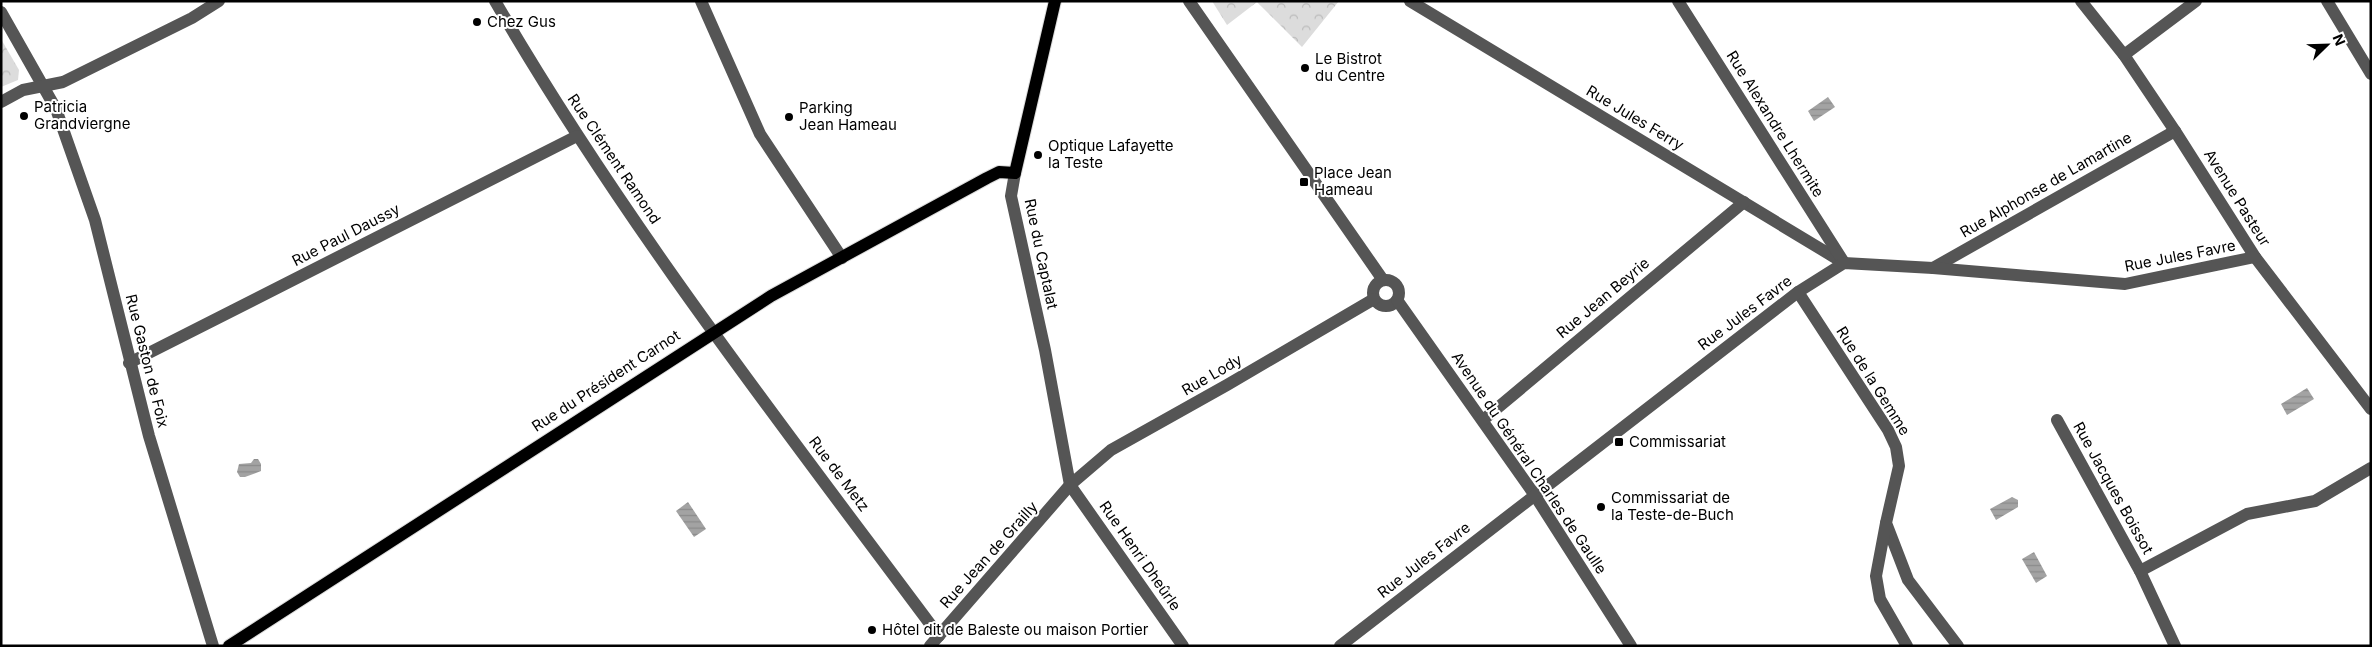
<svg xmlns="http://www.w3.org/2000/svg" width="2372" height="647" font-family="Inter,sans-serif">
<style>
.park{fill:url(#park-crowns)}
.water{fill:url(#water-rules)}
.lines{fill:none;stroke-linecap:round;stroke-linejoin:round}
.major-casing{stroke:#dbdbdb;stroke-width:14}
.minor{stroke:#555;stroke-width:12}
.major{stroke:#000;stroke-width:12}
.poi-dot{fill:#000;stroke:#fff;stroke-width:2}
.labels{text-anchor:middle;stroke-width:4;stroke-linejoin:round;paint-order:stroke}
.poi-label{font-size:15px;fill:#000;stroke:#fff;text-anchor:start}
.street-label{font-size:15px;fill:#000;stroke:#fff}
</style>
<defs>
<pattern id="park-crowns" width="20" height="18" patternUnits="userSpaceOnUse" patternTransform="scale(1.25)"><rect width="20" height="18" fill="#dcdcdc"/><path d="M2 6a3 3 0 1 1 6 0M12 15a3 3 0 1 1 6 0" fill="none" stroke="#bbb"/></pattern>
<pattern id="water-rules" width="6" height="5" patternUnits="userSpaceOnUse" patternTransform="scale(1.25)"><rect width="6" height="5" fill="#a3a3a3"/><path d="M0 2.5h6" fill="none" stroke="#8b8b8b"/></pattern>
</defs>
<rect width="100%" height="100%" fill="#fff"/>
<g class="park">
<polygon points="1212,1 1339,1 1302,47 1257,2 1227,25"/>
<polygon points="1,39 19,70 18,80 1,87"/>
</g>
<g class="water">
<polygon points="1828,97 1835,107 1814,121 1808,111"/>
<polygon points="2307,388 2314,399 2287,415 2281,404"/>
<polygon points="254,459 258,459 261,464 261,471 245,477 240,477 237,472 239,464 251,463"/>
<polygon points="2012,497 2018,500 2018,507 1996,520 1990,509"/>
<polygon points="688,502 706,529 694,537 676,511"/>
<polygon points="2034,552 2047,576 2036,583 2022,559"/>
</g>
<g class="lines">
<defs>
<polyline id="major" points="229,646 771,296 987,178 999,172 1015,173 1055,1"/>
</defs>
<use href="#major" class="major-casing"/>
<g class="minor">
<path d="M495 1C625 225 785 429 939 636"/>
<polyline points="701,1 760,134 842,258"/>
<polyline points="1189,1 1383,280"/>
<polyline points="1410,1 1844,263"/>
<polyline points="1678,1 1843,261"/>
<polyline points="2081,1 2124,55 2175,131 2255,257 2371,409"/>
<polyline points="2327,1 2371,74"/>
<polyline points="1,12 56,109 95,220 149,436 213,646"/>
<polyline points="2124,55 2196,1"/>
<polyline points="1,102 23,90 63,82 192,18 219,1"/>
<polyline points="1015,173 1011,196 1045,350 1070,485 1183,646"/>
<polyline points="1933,268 2175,131"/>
<circle cx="1386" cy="293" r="13"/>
<polyline points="1798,292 1888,430 1896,447 1899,466 1886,523 1908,580 1958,646"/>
<polyline points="1397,300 1534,494 1631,646"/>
<polyline points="129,363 577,136"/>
<polyline points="1483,420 1744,202"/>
<polyline points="2057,420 2140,571 2175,646"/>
<polyline points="1886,523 1876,576 1880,599 1907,646"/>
<polyline points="2140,571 2247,514 2315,501 2371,468"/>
<polyline points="930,646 1070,485 1111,450 1227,385 1374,299"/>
<polyline points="1340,646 1798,292 1844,263 1933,268 2125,284 2255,257"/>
</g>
<use href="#major" class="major"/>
</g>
<g class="poi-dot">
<circle cx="477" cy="22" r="5"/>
<circle cx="1305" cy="68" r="5"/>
<circle cx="24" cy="116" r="5"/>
<circle cx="789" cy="117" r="5"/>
<circle cx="1038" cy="155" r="5"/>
<rect x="1299" y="177" width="10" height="10" rx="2.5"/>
<rect x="1614" y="437" width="10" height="10" rx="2.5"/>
<circle cx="1601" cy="507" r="5"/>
<circle cx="872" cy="630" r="5"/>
</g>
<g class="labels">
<g class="poi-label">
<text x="487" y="27">Chez Gus</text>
<text x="1315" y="64">Le Bistrot<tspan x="1315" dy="17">du Centre</tspan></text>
<text x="34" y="112">Patricia<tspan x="34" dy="17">Grandviergne</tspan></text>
<text x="799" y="113">Parking<tspan x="799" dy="17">Jean Hameau</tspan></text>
<text x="1048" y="151">Optique Lafayette<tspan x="1048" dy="17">la Teste</tspan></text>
<text x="1314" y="178">Place Jean<tspan x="1314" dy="17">Hameau</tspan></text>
<text x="1629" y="447">Commissariat</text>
<text x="1611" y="503">Commissariat de<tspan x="1611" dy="17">la Teste-de-Buch</tspan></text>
<text x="882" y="635">Hôtel dit de Baleste ou maison Portier</text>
</g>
<g class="street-label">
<text transform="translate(1635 118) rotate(31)" y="5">Rue Jules Ferry</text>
<text transform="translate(1775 124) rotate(58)" y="5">Rue Alexandre Lhermite</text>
<text transform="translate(614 159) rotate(56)" y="5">Rue Clément Ramond</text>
<text transform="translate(2046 185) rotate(-30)" y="5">Rue Alphonse de Lamartine</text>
<text transform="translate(2237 198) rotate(58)" y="5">Avenue Pasteur</text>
<text transform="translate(346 235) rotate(-27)" y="5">Rue Paul Daussy</text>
<text transform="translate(1041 254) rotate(78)" y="5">Rue du Captalat</text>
<text transform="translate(2180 256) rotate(-11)" y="5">Rue Jules Favre</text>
<text transform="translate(1603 298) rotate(-40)" y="5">Rue Jean Beyrie</text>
<text transform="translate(1745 313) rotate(-37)" y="5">Rue Jules Favre</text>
<text transform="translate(147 361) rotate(76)" y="5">Rue Gaston de Foix</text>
<text transform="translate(1212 375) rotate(-30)" y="5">Rue Lody</text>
<text transform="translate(606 381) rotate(-33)" y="5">Rue du Président Carnot</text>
<text transform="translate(1873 381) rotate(58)" y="5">Rue de la Gemme</text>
<text transform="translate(1529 463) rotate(56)" y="5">Avenue du Général Charles de Gaulle</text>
<text transform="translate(839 474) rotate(53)" y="5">Rue de Metz</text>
<text transform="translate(2113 488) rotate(61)" y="5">Rue Jacques Boissot</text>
<text transform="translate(989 555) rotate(-48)" y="5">Rue Jean de Grailly</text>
<text transform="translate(1140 556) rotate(55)" y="5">Rue Henri Dheûrle</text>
<text transform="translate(1424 560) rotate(-38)" y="5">Rue Jules Favre</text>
</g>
</g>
<rect width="2372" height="647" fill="none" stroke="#000000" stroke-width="5"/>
<g transform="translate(2327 45) rotate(67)" stroke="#ffffff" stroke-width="4" paint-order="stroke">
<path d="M0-4L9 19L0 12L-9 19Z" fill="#000000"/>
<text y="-8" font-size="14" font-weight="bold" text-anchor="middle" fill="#000000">N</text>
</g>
</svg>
